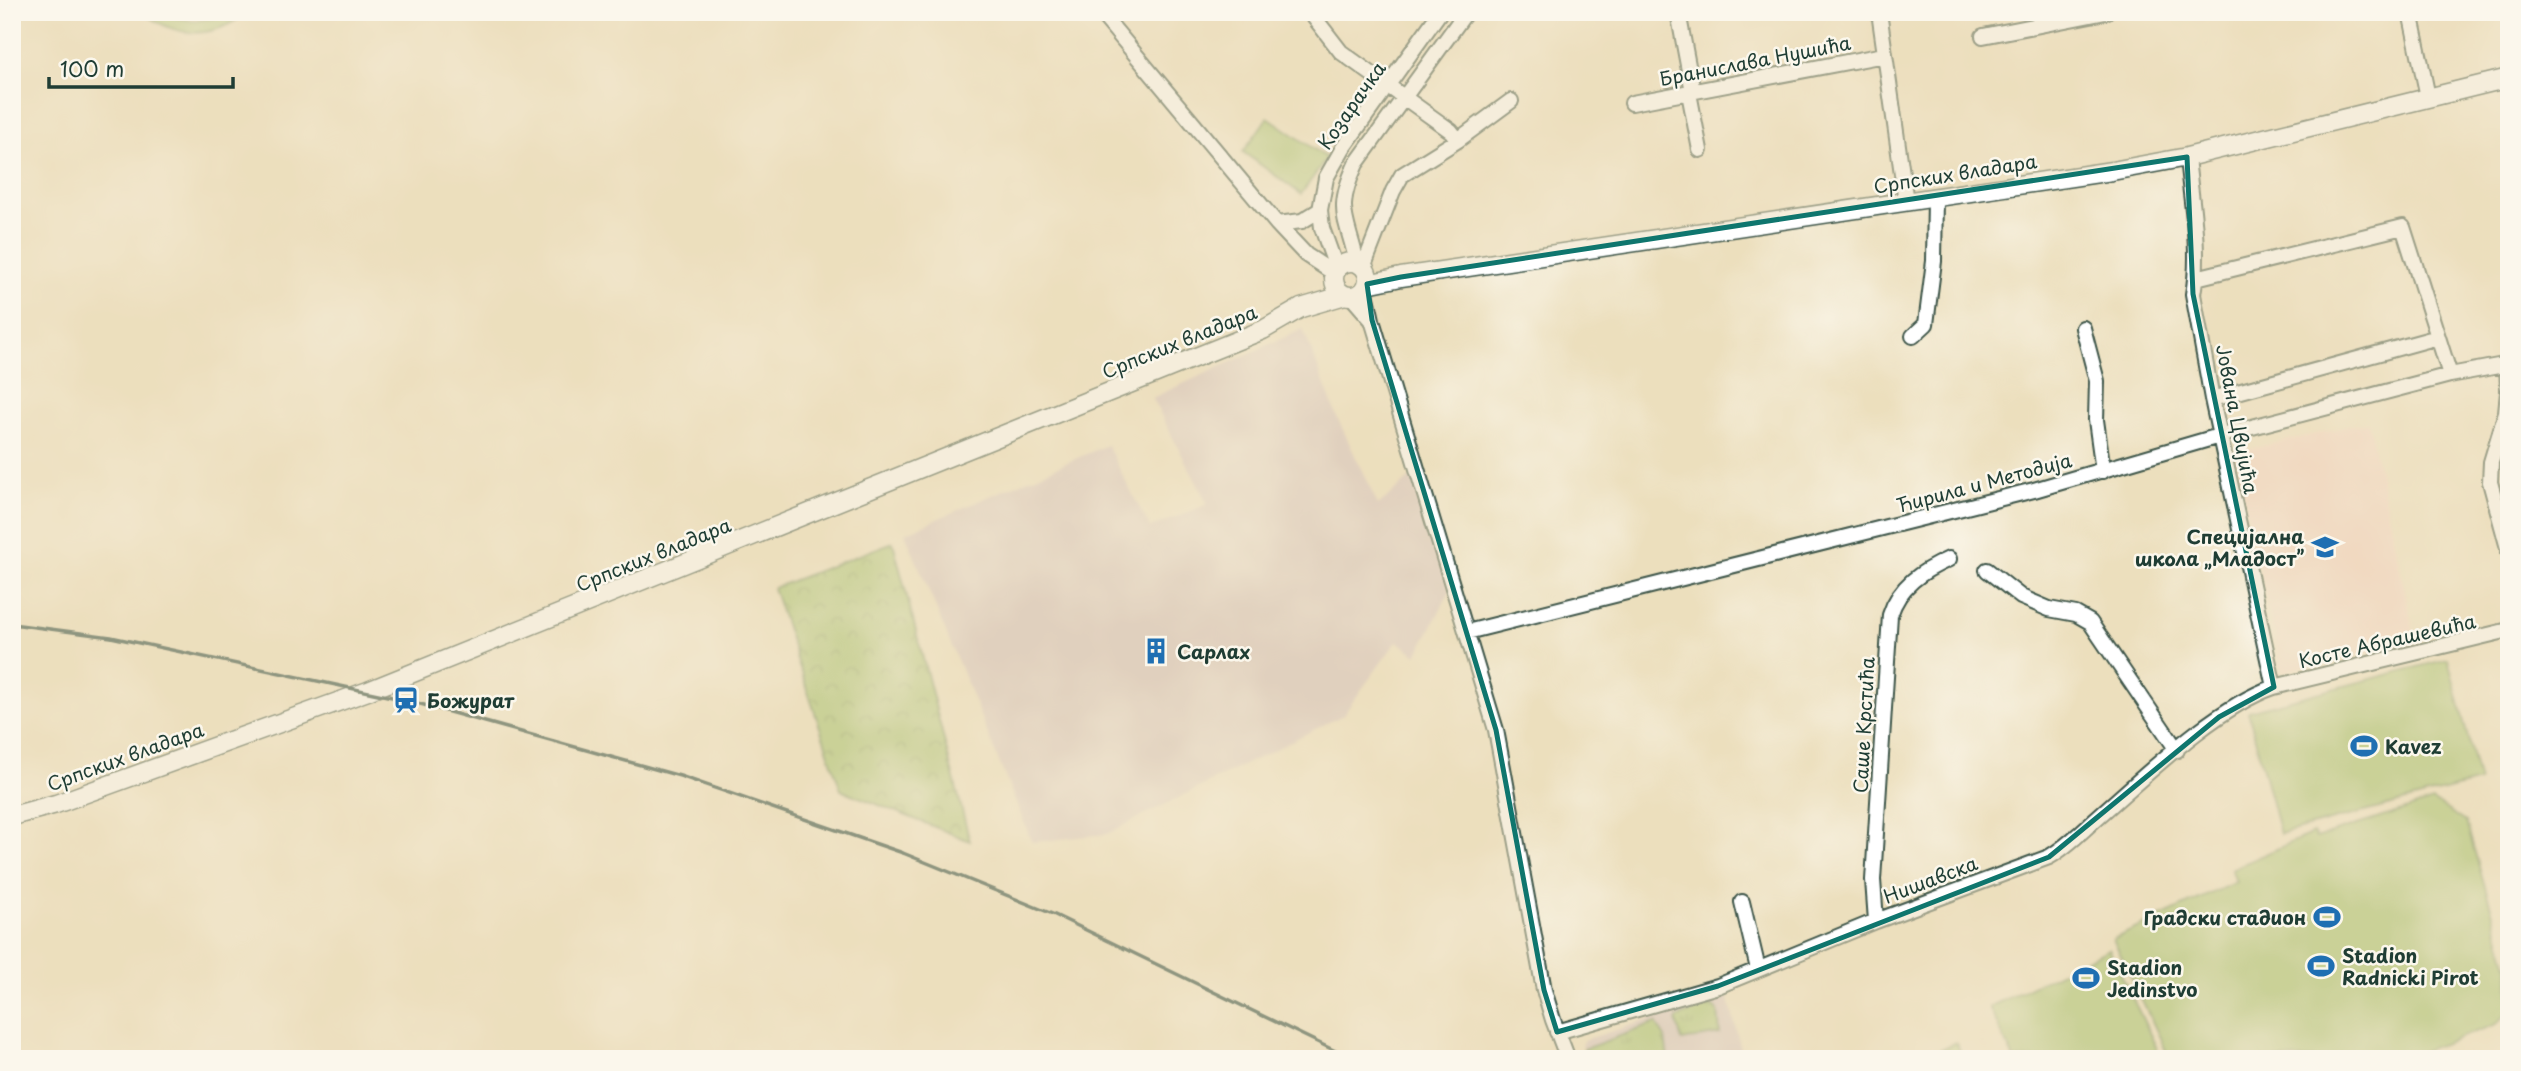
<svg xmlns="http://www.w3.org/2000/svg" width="2521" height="1071" font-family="'Playpen Sans',sans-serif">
<defs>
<pattern id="grass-tufts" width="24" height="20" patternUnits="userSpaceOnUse" patternTransform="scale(1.75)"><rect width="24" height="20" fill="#9fc069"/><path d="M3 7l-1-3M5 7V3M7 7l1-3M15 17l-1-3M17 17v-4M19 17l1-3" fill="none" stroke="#819d57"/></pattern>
<pattern id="park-crowns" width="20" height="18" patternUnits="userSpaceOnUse" patternTransform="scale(1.75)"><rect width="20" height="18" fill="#9fc069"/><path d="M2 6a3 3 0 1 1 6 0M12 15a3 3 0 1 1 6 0" fill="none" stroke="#819d57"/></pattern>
</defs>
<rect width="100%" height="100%" fill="#fbf7ec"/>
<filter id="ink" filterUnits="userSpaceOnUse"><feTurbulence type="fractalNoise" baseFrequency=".0143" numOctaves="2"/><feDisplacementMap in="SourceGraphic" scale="14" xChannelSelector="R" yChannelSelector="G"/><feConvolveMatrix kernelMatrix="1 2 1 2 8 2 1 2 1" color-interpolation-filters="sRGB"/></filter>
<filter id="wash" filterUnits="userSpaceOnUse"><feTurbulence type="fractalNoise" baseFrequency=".00686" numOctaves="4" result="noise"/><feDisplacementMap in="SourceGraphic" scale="28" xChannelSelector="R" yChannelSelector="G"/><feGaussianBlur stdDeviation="1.57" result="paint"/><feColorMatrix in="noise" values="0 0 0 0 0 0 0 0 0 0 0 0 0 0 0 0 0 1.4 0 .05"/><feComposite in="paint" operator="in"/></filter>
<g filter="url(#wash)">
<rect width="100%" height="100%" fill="#ecdfbd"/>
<path fill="#f6d2c4" d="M2368,422l48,220 -134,30 -48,-219z"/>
<path fill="#d1bfbe" d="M1303,329l35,90 40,86 35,-29 37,115 -33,64 -20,-14 -54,74 -236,119 -75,8 -127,-309 202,-88 43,83 58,-24 -56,-106z
M1728,995l15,64h-152l-9,-13 2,-6z"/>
<path fill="url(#grass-tufts)" stroke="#5f7e4e" stroke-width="2" d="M1709,1004l9,7 2,23 -38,7 -6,-20 2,-3z
M1656,1023l9,15 3,21h-77l-7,-10z"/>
<path fill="url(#park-crowns)" stroke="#5f7e4e" stroke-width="2" d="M893,542l77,299 -129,-51 -68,-202z"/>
<path fill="#9fc069" stroke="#5f7e4e" stroke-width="2" d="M142,12h20l11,5 21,4 20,-3 13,-6h20c-34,29 -71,26 -105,0z
M1268,117l59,41 -26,36 -58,-42z
M2448,659l31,123 -199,52 -32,-123z
M2433,801l33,21 43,147v42l-12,13 -96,35h-231l-57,-120 123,-57 -5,-13 82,-36 3,5z
M2109,949l53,110h-148l-25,-52z
M1956,1042l8,17h-43z"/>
</g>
<g filter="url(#ink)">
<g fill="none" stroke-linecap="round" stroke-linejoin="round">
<g stroke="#3e5549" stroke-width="18">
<path id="minor" d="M1100,12l177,212 29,31 29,19
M1310,12l31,40 110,79 7,9
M1678,12l15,80
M1879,12l27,190
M2410,12l18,85
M1983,36l123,-24
M1689,93l11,57
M1632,103l252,-48
M2187,157c4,44 14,93 6,137l19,105 62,288
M1277,224l25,-3 18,-11
M1357,263c-10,-46 -23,-51 -1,-99l110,-152
M1363,268l30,-77 9,-16 56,-35 53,-39
M1337,270l-15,-42 -2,-18 6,-32 17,-30 97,-136
M2196,278l207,-51 35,110
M1365,288l7,32 124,410 48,260 9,30 15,39
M1351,296l20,23
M2083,328l14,53 -1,39 7,51
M1913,336l13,-12 8,-63 1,-63
M2507,364l1,28 -2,20 -15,50 -1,20 19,70
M2212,399l226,-62 12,38
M1987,570l34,27 28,12 27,5 14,8 87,128
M1467,632l567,-142 199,-58 217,-57 59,-11
M1742,902l16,67
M1876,921l-3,-41 17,-265c9,-29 32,-44 59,-56
M1557,1032l161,-46 158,-65 173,-64c19,-11 34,-27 50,-41 47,-41 117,-109 175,-129l235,-57"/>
</g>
<g stroke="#3e5549" stroke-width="21">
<path id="major" d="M1334 279a17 17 0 1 1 34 0a17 17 0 1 1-34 0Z
M1367,284l34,-7 711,-106 75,-14 322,-79
M12,816l44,-12 312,-113 895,-361 38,-22 44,-13"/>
</g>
<use href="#minor" stroke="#fff" stroke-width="14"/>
<use href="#major" stroke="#fff" stroke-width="18"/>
<path stroke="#1f3d34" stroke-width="3.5" d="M12,624l99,13 295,63 274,76 223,77 152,62 297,144"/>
</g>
</g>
<path d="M0 0H2521V1071H0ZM2187,157l6,137 81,393 -55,30 -170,140 -331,129 -161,46 -13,-42 -48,-260 -124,-410 -5,-36 34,-7z" fill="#ecdfbd" fill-opacity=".55" fill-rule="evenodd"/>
<path fill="none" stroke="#0f766e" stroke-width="5" stroke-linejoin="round" d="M2187,157l6,137 81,393 -55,30 -170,140 -331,129 -161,46 -13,-42 -48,-260 -124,-410 -5,-36 34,-7z"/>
<defs>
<g id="school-bare" transform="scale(2.1)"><path d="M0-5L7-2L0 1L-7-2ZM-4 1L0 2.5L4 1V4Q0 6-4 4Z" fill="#1f6fb2" stroke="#fbf7ec" stroke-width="2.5" paint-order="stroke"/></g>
<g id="building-bare" transform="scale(2.1)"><path d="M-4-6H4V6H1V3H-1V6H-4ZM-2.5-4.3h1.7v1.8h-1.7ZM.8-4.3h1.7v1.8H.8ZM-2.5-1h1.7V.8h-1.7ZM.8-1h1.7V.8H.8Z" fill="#1f6fb2" stroke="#fbf7ec" stroke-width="2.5" paint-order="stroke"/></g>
<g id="station-bare" transform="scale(2.1)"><path d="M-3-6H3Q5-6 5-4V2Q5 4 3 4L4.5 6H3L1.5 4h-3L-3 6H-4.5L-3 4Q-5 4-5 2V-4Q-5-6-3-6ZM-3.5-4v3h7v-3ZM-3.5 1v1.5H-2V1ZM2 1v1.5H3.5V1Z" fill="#1f6fb2" stroke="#fbf7ec" stroke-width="2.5" paint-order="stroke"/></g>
<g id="stadium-bare" transform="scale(2.1)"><path d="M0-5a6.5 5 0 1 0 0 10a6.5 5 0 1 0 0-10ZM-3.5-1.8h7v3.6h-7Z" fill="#1f6fb2" stroke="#fbf7ec" stroke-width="2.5" paint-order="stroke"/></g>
</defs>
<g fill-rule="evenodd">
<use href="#school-bare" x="2325" y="547"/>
<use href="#building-bare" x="1156" y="651"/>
<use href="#station-bare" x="406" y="700"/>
<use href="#stadium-bare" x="2364" y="746"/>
<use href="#stadium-bare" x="2327" y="917"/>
<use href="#stadium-bare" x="2321" y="966"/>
<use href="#stadium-bare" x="2086" y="978"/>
</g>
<g text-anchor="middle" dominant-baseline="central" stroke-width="5" stroke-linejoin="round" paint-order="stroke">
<g font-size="19" fill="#1f3d34" stroke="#fbf7ec">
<text transform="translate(1755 60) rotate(-11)">Бранислава Нушића</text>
<text transform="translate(1351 105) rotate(-55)">Козарачка</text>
<text transform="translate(1955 173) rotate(-9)">Српских владара</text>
<text transform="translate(1179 341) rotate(-22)">Српских владара</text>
<text transform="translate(2238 419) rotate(79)">Јована Цвијића</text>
<text transform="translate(1984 482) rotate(-15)">Ћирила и Методија</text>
<text transform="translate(653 554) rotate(-22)">Српских владара</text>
<text transform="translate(2387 640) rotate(-13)">Косте Абрашевића</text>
<text transform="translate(1863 725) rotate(-87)">Саше Крстића</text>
<text transform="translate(125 756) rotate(-20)">Српских владара</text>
<text transform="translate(1930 879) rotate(-21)">Нишавска</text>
</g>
<g font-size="19" font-weight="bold" fill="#1f3d34" stroke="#fbf7ec" text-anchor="start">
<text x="2304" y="536" text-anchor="end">Специјална<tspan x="2304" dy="22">школа „Младост”</tspan></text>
<text x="1177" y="651">Сарлах</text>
<text x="427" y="700">Божурат</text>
<text x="2385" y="746">Kavez</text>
<text x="2306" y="917" text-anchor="end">Градски стадион</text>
<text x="2342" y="955">Stadion<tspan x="2342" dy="22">Radnicki Pirot</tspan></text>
<text x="2107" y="967">Stadion<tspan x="2107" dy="22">Jedinstvo</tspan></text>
</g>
</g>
<rect width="2521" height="1071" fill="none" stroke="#fbf7ec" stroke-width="42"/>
<path d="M49 77v10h184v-10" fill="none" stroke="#1f3d34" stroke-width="3.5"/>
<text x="60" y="77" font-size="21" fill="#1f3d34" stroke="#fbf7ec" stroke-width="5" paint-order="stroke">100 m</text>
</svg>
